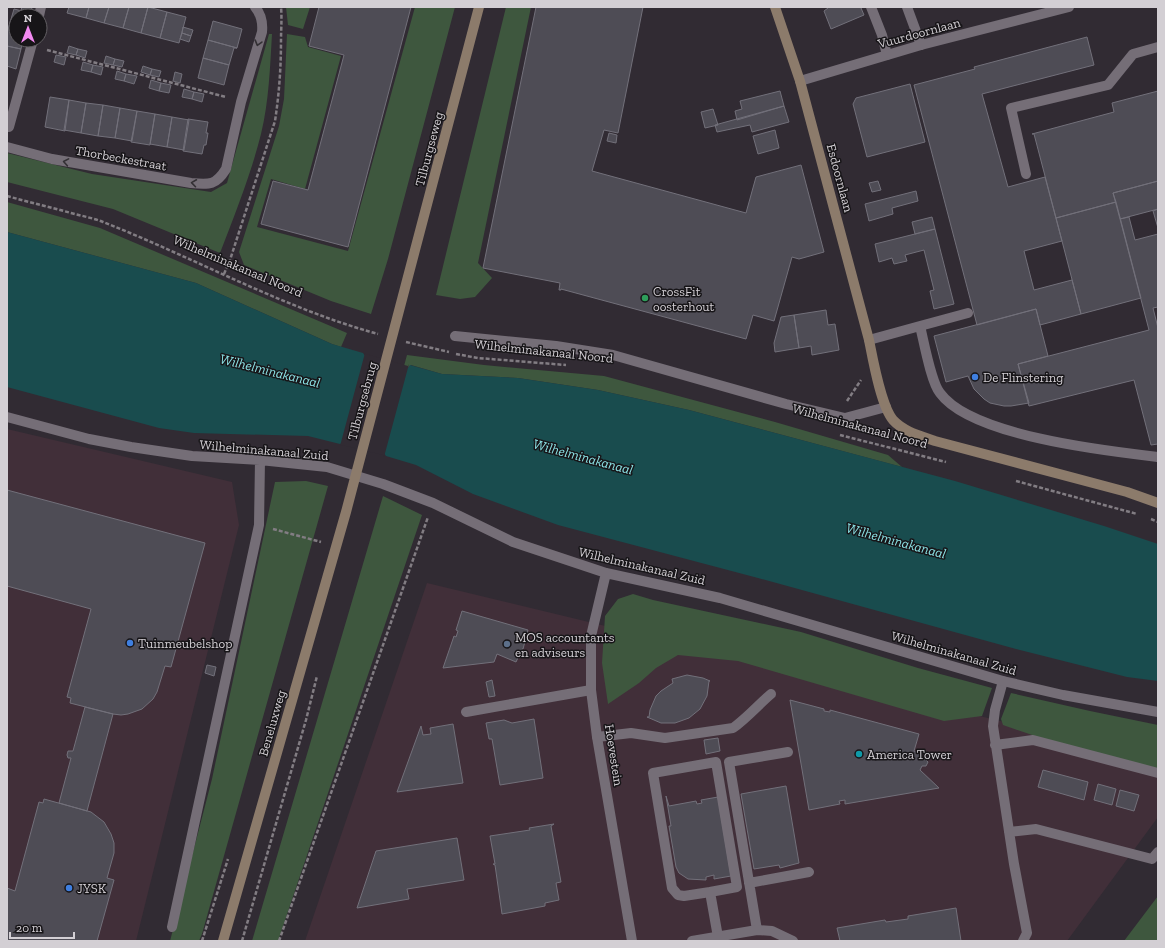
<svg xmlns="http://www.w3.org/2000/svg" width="1165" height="948" font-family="'Zilla Slab',serif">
<rect width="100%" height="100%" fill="#312b33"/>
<path fill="#412f39" d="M7,429l225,53 7,43 -103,416h-129z
M427,583l731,176v58l-91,124h-762z"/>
<path fill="#3e573e" d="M286,7h24l-7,22 -15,-4z
M415,7h40l-67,252 -17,55 -40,-13 -87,-36 -5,-13 40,-126 5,-27 3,-65 18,3 3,10 33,9 -36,133 -34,-10 -14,48 91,24z
M506,7h25l-53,256 14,15 -17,19 -15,2 -24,-4z
M269,34h3c-2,33 -3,67 -11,100 -10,40 -26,80 -41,119l-107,-44 -106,-27v-29l85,21 119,18 16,-9z
M7,202l93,26 247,105 -6,14 -9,-3 -136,-61 -189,-51z
M407,355l77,10 120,11 171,46 113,33 14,12 -213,-57 -91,-20 -80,-12 -76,-4 -31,-9 -3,3 -4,-2z
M306,481l22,5 -126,448 -3,7h-29l42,-162 63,-297z
M383,496l39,19 -144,426h-26z
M633,594l20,6 148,32 117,36 74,20 -10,28 -38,5 -206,-60 -60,-6 -22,13 -17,15 -31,21 -6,-41 3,-47 13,-17z
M1011,693l79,18 68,14v49l-117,-36 -38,-13 -2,-6z
M1158,896v45h-34z"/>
<path fill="#194c4e" d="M7,232l189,51 136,61 31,9 2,3 43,12 2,-3 32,9 76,4 80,12 91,20 266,71 149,45 54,18v137l-31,-4 -111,-28 -258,-71 -200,-53 -85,-31 -57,-29 -30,-9 -2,-3 -42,-10 -2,1 -32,-8 -114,-3 -35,-5 -152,-41z"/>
<path fill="#312b33" d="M365,353l1,1 42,12 1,-2 -25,93 -1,-2 -41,-10 -2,1z"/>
<path fill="#4e4c55" stroke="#72707a" d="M22,7h10l-1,6 -10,-3z
M69,7h20l-3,11 -19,-5z
M89,7h20l-5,16 -18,-5z
M109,7h20l-6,21 -19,-5z
M129,7h19l-7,26 -18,-5z
M148,7l19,5 -7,26 -19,-5z
M319,7h92l-63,240 -87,-23 12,-43 35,9 36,-135 -35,-9z
M536,7h107l-25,126 -14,-3 -12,41 154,42 10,-36 45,-12 23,87 -25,7 -7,-2 -18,64 -21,-6 -7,24 -185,-50v1h-2l1,-7 -77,-15z
M828,7h36l-3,1 3,7 -33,14 -7,-18 4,-3z
M14,9l16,4v3h-14v12l-7,-2z
M167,12l19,5 -7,26 -19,-5z
M213,21l29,8 -5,19 -29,-8z
M9,26l7,2v12h7l-2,9 -14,-3v-12z
M183,27l10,3 -2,6 -9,-3z
M182,33l9,3 -2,6 -9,-3z
M1087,37l7,28 -112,29 26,93 37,-10 17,64 -38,10 10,39 38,-10 9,34 -41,11 -4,-16 -59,16 -63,-240 61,-16 -1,-2z
M208,40l29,8h-3l-5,17 -26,-7z
M7,46l14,3 -5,20 -9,-3z
M69,46l9,3 -2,6 -9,-2z
M78,49l9,2 -2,7 -9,-3z
M56,55l10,2 -2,8 -10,-3z
M106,56l9,3 -2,6 -9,-2z
M203,58l26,7 -5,20 -26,-7z
M115,59l9,2 -2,6 -9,-2z
M83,62l10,3 -2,7 -10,-2z
M93,65l10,2 -2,8 -10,-3z
M143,66l9,3 -2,6 -9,-3z
M152,69l9,2 -2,6 -9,-2z
M117,71l9,3 -2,7 -9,-2z
M175,72l7,2 -2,9 -7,-2z
M126,74l11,2 -3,8 -10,-3z
M151,80l10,3 -2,8 -10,-3z
M161,83l10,2 -2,8 -10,-2z
M910,84l15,58 -58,15 -14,-53 3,-6z
M184,89l10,3 -2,7 -10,-2z
M780,91l4,15 -47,14 -2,-9 7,-2 -2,-8z
M1158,91v90l-45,12 3,9 -60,16 -22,-84h-2l82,-22 -2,-9z
M194,92l10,2 -2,8 -10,-3z
M50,97l19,3 -4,31 -20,-4z
M69,100l17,3 -5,30 -17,-3z
M86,103l17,2 -5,31 -17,-3z
M103,105l17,3 -5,30 -17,-2z
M784,106l5,16 -37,10 -2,-7 -33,7 -2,-7z
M120,108l17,3 -5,30 -17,-3z
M713,109l5,16 -13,3 -4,-16z
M137,111l18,3 -5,31 -19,-3z
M155,114l17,3 -5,30 -17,-3z
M172,117l17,3 -5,30 -17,-3z
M188,119l20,3 -2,11h2l-2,12h-2l-2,9 -19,-3z
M775,130l4,18 -21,6 -5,-18z
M609,133l8,2 -1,8 -9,-2z
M878,181l3,9 -9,2 -3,-9z
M1158,181v28l-38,10 -7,-26z
M916,191l2,10 -26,7 1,6 -24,7 -4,-17z
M1116,202l25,96 -60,16 -25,-96z
M1158,209v19l-5,-17z
M932,217l3,12 -20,5 -3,-12z
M1129,217l6,23 23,-6v73l-5,1 5,20v116l-7,1 -17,-65 -105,26 -11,-42 131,-34 -29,-111z
M935,229l19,75 -20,5 -4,-18 4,-1 -10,-40 -19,5 2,6 -13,3 -2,-6 -13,4 -4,-18z
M1036,309l12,47 -30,8 11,39 -18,3h-7l-14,-3 -6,-4 -10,-10 -6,-13 -22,6 -12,-46z
M826,310l2,15 7,-1 4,26 -27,5 -1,-9 -12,2 -5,-33z
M794,315l5,33 -24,4 -1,-9 7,-26z
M7,490l198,53 -34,124 -6,-1 -8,26 -4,7 -11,10 -14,5 -7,1 -8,-1 -43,-11 1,-5 -4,-1 24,-88 -84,-23z
M462,611l66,19 -5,19h-1l-6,13 -19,-8 -3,8 -51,6 11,-32 2,1 2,-6 -2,-1z
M207,665l9,2 -2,9 -9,-3z
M687,675l16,3 7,3h-1l-2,15 -7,13 -11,9 -14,5h-14l-14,-6h2l1,-7 6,-14 5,-5 12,-8 -1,-4z
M492,680l3,16 -6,1 -3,-15z
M790,700l34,9v2l6,1v-2l89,24 -5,17 6,4 3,5 2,-1 3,3 -2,4h-4l-2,4 19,18 -94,16v-4l-6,1 1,3 -31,6z
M85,707l28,7 -26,97 -28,-8 12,-45h-3l-1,-3 1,-4h5z
M534,719l9,59 -43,7 -8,-46h-3l-3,-16 18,-3 8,3z
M453,724l10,59 -66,9 24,-66 2,9 8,-1 -1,-6z
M718,738l2,13 -14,3 -2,-14z
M1043,770l45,12 -4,18 -46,-13z
M1098,784l18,5 -4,16 -18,-5z
M786,786l13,77 -19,5 -1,-3 -25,4 -13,-75z
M1120,790l19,5 -5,16 -18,-5z
M666,796l3,10 27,-5 1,3 5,-1 -1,-3 17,-3 13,79 -17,3v-4l-8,2v3l-18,-1 -9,-6 -3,-6 -7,-41h2z
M44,799l47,13 13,10 7,12 3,9v10l-7,25 7,2 -17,61h-90v-53l8,3 24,-89 4,1z
M554,824l-3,2 10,56 -5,1 3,17 -14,3v3l-43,8 -7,-49 -2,-1h2l-5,-28 40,-6 -1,-2z
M457,838l7,42 -57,9 2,10 -52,9 19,-57z
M956,908l5,33h-121l-3,-13 48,-8 1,2 22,-3v-3z"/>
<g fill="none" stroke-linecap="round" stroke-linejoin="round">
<path stroke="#827d83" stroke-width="2.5" stroke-dasharray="4 2" stroke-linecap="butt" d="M47,50l179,47
M7,196c21,6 43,11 64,17 11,3 22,5 32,9 92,36 180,86 275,112
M224,274l6,-14 45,-139c4,-26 6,-53 6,-80 0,-11 1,-22 0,-34
M406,342l43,10
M456,354l22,4 88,7
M847,401l14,-21
M840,435l106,27
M1016,481l121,33
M1151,519l7,3
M273,529l48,13
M202,941l26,-82
M242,941l64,-221 11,-44
M279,941l149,-424"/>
<path stroke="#756e77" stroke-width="10" d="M871,7l11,28 5,20
M907,7l14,38
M39,16l2,-9
M9,127l24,-87
M1026,174l-15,-66 97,-23 25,-31 25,-7
M920,326l48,-13
M869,340l51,-14c4,16 11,56 20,67 31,43 166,58 218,64
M1003,681l-8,29 -2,16 21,138 13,69 -4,8
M466,712l125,-22
M597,737l34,-4 34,5 68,-10c14,-10 25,-23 38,-34
M995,745l38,-5 125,33
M1009,832l27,-3 116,30 6,-7
M749,883l60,-11
M710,892l27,-5 -21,-125 -63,11 19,115 6,7 6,1 26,-4 8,45
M757,930l-28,-168 59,-10"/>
<path stroke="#756e77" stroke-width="10" d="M800,81l121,-36 148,-38
M7,147l45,12 139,24c19,2 25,2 35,-14l15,-67 21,-70c1,-10 -1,-18 -7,-25
M455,336l101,10 57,9 173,49 59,14 41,-11
M7,417l82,22 42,8 61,9 68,4 67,7 56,17 50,19 80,39 93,31 114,25 283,83 60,14 95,17
M606,573l-15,63v54l6,47 35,204
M172,927l87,-402 1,-65
M692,941l65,-11 15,1 21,10"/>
<path stroke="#8c7b6b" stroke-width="10" d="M775,7l25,74 69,259c4,20 12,66 24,80 11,12 28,16 42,21l192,51 31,11
M223,941l123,-429 133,-505"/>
</g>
<defs><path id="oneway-chevron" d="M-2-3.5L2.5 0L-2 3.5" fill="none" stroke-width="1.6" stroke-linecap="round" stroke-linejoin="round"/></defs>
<g stroke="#333034">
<use href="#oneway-chevron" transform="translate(258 43) rotate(106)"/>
<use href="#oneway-chevron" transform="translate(66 162) rotate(-170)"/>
<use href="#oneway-chevron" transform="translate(194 183) rotate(-172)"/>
</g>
<circle fill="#2e9e5b" stroke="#171518" stroke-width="1.5" cx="645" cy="298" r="4"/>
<g fill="#3f7fe0" stroke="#171518" stroke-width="1.5">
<circle cx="975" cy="377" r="4"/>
<circle cx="130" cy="643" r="4"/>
<circle cx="69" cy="888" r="4"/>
</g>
<circle fill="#5c6f8a" stroke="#171518" stroke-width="1.5" cx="507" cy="644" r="4"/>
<circle fill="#0f9aa8" stroke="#171518" stroke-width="1.5" cx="859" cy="754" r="4"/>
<g text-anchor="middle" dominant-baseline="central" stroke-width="3" stroke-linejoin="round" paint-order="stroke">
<g font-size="13" fill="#d3cfd4" stroke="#171518">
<text transform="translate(919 33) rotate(-15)">Vuurdoornlaan</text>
<text transform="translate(429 149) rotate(-75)">Tilburgseweg</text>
<text transform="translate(121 158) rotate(10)">Thorbeckestraat</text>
<text transform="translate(840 178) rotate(75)">Esdoornlaan</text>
<text transform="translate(238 266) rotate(23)">Wilhelminakanaal Noord</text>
<text transform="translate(544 351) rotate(6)">Wilhelminakanaal Noord</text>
<text transform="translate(362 401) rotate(-75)">Tilburgsebrug</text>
<text transform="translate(860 426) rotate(15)">Wilhelminakanaal Noord</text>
<text transform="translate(264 450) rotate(5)">Wilhelminakanaal Zuid</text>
<text transform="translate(642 566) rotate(13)">Wilhelminakanaal Zuid</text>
<text transform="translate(954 653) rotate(16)">Wilhelminakanaal Zuid</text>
<text transform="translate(272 723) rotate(-74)">Beneluxweg</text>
<text transform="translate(614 755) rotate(81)">Hoevestein</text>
</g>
<g font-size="13" fill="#d3cfd4" stroke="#171518" text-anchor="start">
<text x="653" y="291">CrossFit<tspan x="653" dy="15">oosterhout</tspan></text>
<text x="983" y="377">De Flinstering</text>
<text x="515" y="637">MOS accountants<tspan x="515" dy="15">en adviseurs</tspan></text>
<text x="138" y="643">Tuinmeubelshop</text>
<text x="867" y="754">America Tower</text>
<text x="77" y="888">JYSK</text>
</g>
<g font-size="14" font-style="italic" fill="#8ce3e6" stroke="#171518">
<text transform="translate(270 371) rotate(14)">Wilhelminakanaal</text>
<text transform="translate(583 457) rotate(15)">Wilhelminakanaal</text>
<text transform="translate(896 541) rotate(15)">Wilhelminakanaal</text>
</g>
</g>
<rect width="1165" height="948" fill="none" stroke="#d3cfd4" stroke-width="16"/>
<g transform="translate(28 28)"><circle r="19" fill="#171518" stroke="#625f63"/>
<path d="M0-3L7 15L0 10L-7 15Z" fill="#f38af1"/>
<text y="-6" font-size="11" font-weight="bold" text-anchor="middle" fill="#d3cfd4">N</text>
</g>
<path d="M10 932v6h64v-6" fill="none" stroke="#d3cfd4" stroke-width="2"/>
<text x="16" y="932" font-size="12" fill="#d3cfd4" stroke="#171518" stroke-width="3" paint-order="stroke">20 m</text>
</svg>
